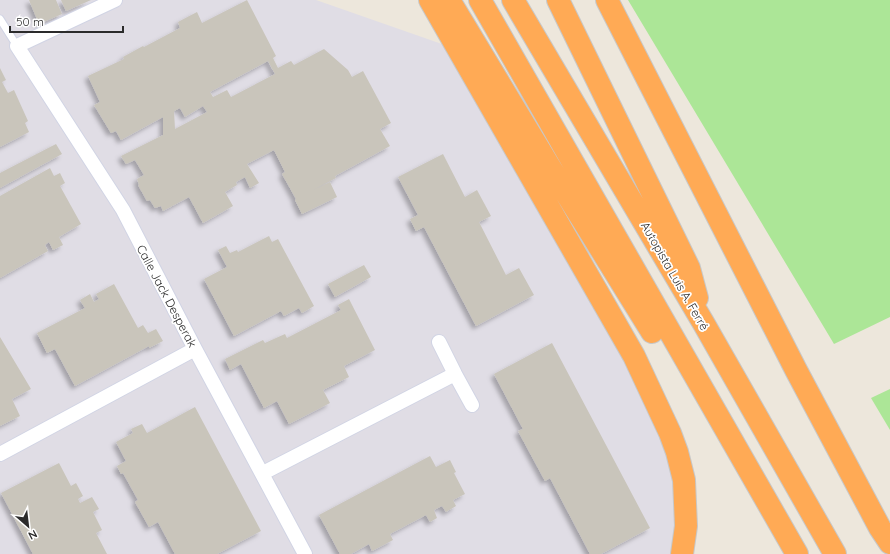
<svg xmlns="http://www.w3.org/2000/svg" width="890" height="554" font-family="Quicksand,sans-serif">
<defs>
<filter id="shadow"><feDropShadow dx="-3.5" dy="3.5" stdDeviation="2" flood-color="#0004"/></filter>
</defs>
<rect width="100%" height="100%" fill="#ede7dc"/>
<path fill="#e0dde5" d="M0,0h316l143,50 225,415 -5,89h-679z"/>
<path fill="#ace697" d="M628,0h262v317l-56,27z
M890,389v41l-19,-32z"/>
<path fill="#c9c5bb" fill-rule="evenodd" filter="url(#shadow)" d="M29,0h27l6,14 -23,10z
M61,0h30l-25,11z
M247,0l29,56 -3,2 5,10 13,-7 3,4 30,-16 24,21 4,7 11,-6 28,52 -11,6 10,17 -55,30 1,2 -23,12 17,-8 7,15 -35,17 -7,-14 1,-1 -14,-25 3,-2 -11,-22 -27,14 12,19 -9,5 -5,-11 -9,5 1,3 -12,7 8,14 -30,17 -14,-26 -26,14 -2,-5 -6,2 -5,-8 -3,1 -9,-16h1l-2,-6 7,-4 -9,-15 -9,4 -5,-8 42,-21v-18l-42,23 -5,-9 -5,2 -17,-28 6,-3 -12,-26 36,-17 -1,-2 20,-11 1,1 36,-19 -2,-6 19,-10 5,11zM268,61l7,13 -44,23 -4,-7 -14,7 -3,-5zM203,106l4,6 -32,17 -1,-18 6,-3 5,9z
M0,68l6,12 -4,2 6,11 6,-3 14,31 -3,2 4,9 -29,15z
M56,144l6,10 -62,34v-15z
M443,154l22,43 12,-7 14,26 -12,6 27,53 13,-7 15,27 -58,31 -52,-99 -8,4 -6,-12 8,-4 -20,-38z
M50,168l4,8 6,-3 5,10 -5,3 21,38 -22,13 4,8 -10,5 -4,-8 -4,3 3,6 -48,27v-82z
M269,236l3,6 6,-3 36,67 -12,7 -3,-5 -15,8 -3,-5 -47,25 -30,-57 23,-12 -9,-17 8,-4 4,7 7,-3 1,2z
M364,265l7,12 -36,20 -7,-13z
M114,284l24,44 5,-3 5,8 8,-4 7,12 -14,7v-2l-74,40 -20,-37 -8,4 -10,-20 48,-25 -5,-8 10,-6 4,8 5,-3 -3,-5z
M349,299l26,51 -31,16 5,11 -26,13 7,13 -41,21 -12,-23 -13,7 -23,-44 -11,6 -5,-11 38,-19 2,3 20,-9 2,4 54,-28 -3,-5z
M0,337l31,52 -19,10 8,17 -20,10z
M552,343l98,185 -49,26h-11l-40,-76 -5,3 -27,-50 5,-2 -29,-55z
M195,407l66,124 -44,23h-42l-17,-32 -9,5 -14,-25 3,-2 -15,-27 -2,1 -4,-8 9,-5 -10,-19 17,-9 -2,-4 11,-5 5,9z
M430,456l6,11 14,-7 6,12 -2,1 11,21 -12,6 3,6 -10,6 -4,-6 -8,4 3,8 -7,4 -4,-7 -36,19 3,6 -21,11 -3,-7 -18,10h-11l-21,-39z
M59,463l12,23 5,-3 7,13 -5,3 2,4 12,-6 7,12 -6,3 9,18 -6,3 11,21h-74l-32,-61z"/>
<g fill="none" stroke-linecap="round" stroke-linejoin="round">
<g stroke="#d1d4e4" stroke-width="9">
<path id="service" d="M0,19l17,27"/>
</g>
<g stroke="#d1d4e4" stroke-width="16">
<path id="minor" d="M115,0l-98,46 106,164 72,139 110,205
M439,342l16,32 17,31
M0,454l195,-105
M263,473l192,-99"/>
</g>
<g stroke="#c8c8c8" stroke-width="24">
<path id="motorway" d="M430,0l204,356 36,77 7,19 7,28 2,46 -4,28
M449,0l99,164 104,168
M480,0l317,554
M513,0l191,324 131,230
M558,0l131,268 8,30
M607,0l189,370 84,158 10,15"/>
</g>
<use href="#service" stroke="#fff" stroke-width="7"/>
<use href="#minor" stroke="#fff" stroke-width="14"/>
<use href="#motorway" stroke="#fa5" stroke-width="22"/>
</g>
<g text-anchor="middle" dominant-baseline="central" stroke-width="3.5" stroke-linejoin="round" paint-order="stroke">
<g font-size="12" fill="#2b2b2b" stroke="#fff">
<text transform="translate(675 276) rotate(60)">Autopista Luis A. Ferré</text>
<text transform="translate(167 296) rotate(62)">Calle Jack Desperak</text>
</g>
</g>
<g transform="translate(28 526) rotate(152)" stroke="#ffffff" stroke-width="3" paint-order="stroke">
<path d="M0-3L7 15L0 10L-7 15Z" fill="#2b2b2b"/>
<text y="-6" font-size="11" font-weight="bold" text-anchor="middle" fill="#2b2b2b">N</text>
</g>
<path d="M10 26v6h113v-6" fill="none" stroke="#2b2b2b" stroke-width="2"/>
<text x="16" y="26" font-size="12" fill="#2b2b2b" stroke="#ffffff" stroke-width="3" paint-order="stroke">50 m</text>
</svg>
